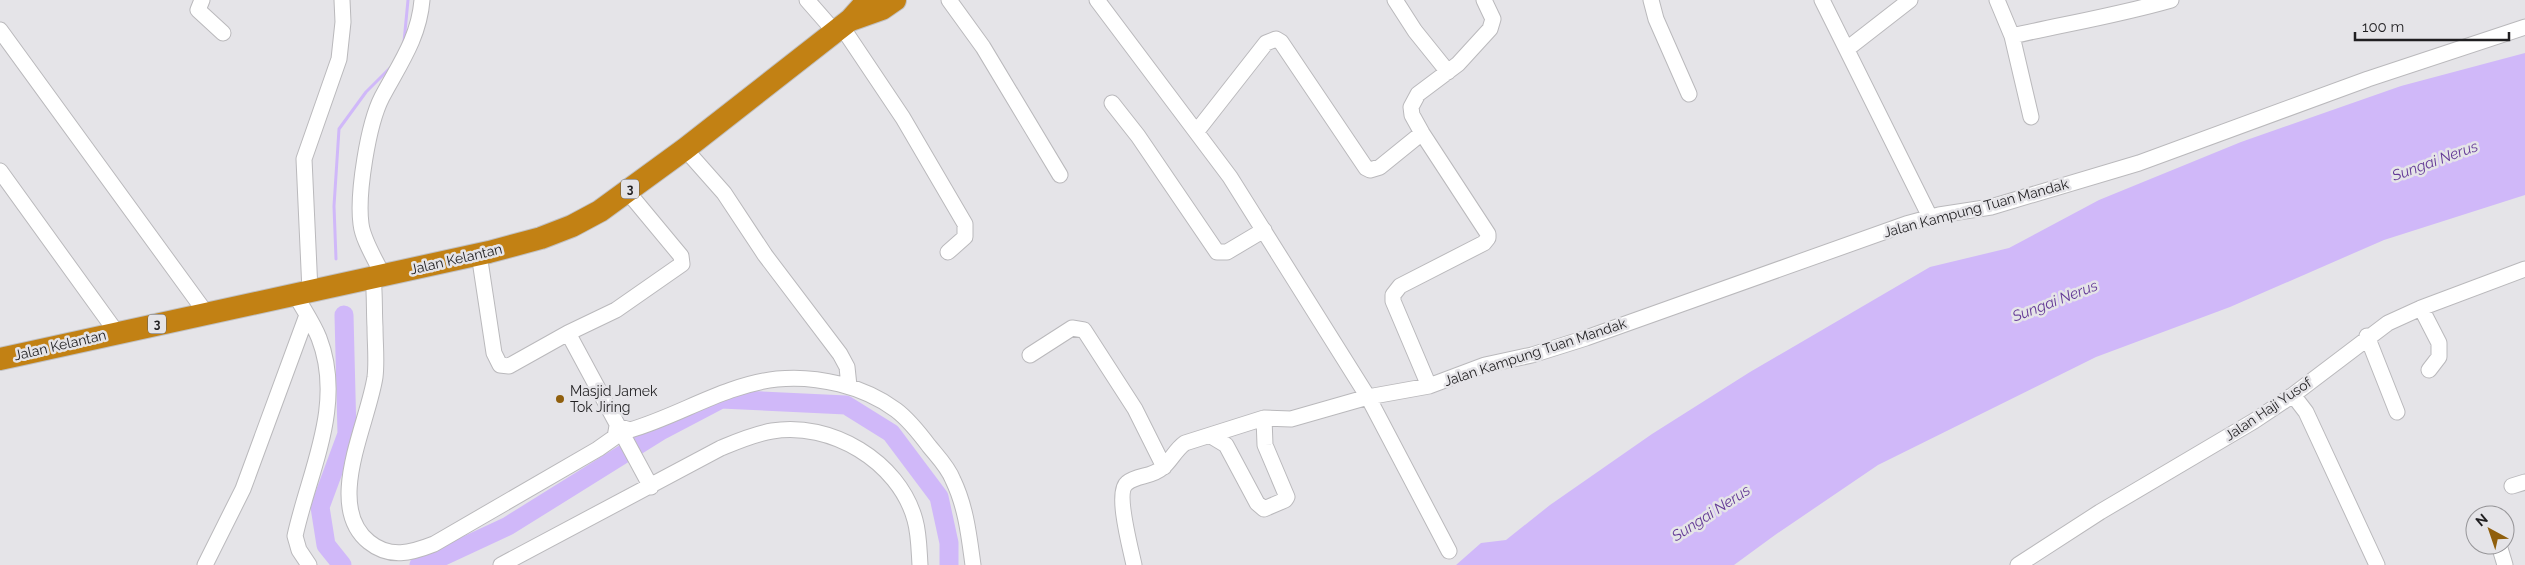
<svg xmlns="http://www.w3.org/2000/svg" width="2525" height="565" font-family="Raleway,sans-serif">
<rect width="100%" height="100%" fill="#e5e4e8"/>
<path fill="#d0b8f9" d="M2525,53v142l-141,45 -154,67 -134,50 -218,108 -103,70 -41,30h-278l25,-22 25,-3 44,-35 102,-71 98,-62 180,-105 79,-19 90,-48 142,-58 160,-56z"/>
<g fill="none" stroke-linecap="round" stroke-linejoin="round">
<path stroke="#d0b8f9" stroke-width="3" d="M404,42l4,-42
M336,259l-2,-53 5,-77 27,-37 26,-26"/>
<path stroke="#d0b8f9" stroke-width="19" d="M342,565l-16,-20 -6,-38 27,-73 -3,-119
M419,565l18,-6 71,-33 154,-96 59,-31 125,6 45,28 48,64 10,46v22"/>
<g stroke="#bab9bc" stroke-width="17">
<path id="minor" d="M202,0l-4,10 25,23
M807,0l28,32
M949,0l34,47 77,128
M1097,0l133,177 138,220 81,154
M1395,0l20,31 33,41
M1651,0l5,19 33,75
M1822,0l108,217
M1997,0l15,36c53,-12 107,-21 159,-36
M842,27l61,91 62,106v13l-17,15
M0,30l206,283
M2012,36l19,81
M1847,49l63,-49
M1112,103l26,33 79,116h10l37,-22
M1197,131l69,-88 10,-4 5,3 85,126 4,2 10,-3 42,-34
M685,149l39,44 41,62 75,99 7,13 2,19
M0,171l117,162
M479,254l15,99 6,12 9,1 59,-33 48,-23 66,-46 -1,-8 -54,-65
M383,276c-7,-16 -20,-35 -22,-52 -4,-30 7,-100 21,-127 17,-32 37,-59 40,-97
M373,278c2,16 1,33 2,49 0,17 2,34 0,50 -7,47 -51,129 -6,165 21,17 42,11 65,2l164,-95 17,-12 2,-11 13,4c49,-14 94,-45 147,-51 40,-4 87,7 119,31 12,9 24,24 33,36 9,11 19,21 24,34 13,27 16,56 20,85
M310,291l-6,-132 35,-100 4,-37 -1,-22
M295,294c8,15 18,29 24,44 26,67 -10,133 -24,198l4,14 10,15
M2421,308l18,35v14l-10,13
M568,333l83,154
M2367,336l30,76
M1030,355l42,-27 12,2 51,79 29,58
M1429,386l-36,-85v-6l7,-9 84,-43 4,-5v-4l-66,-101 -10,-18 -1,-8 7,-13 40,-30 32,-35 3,-10 -9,-19
M2293,395l13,17 71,153
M1211,436l15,9 31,58 7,6 21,-9 2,-3 -22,-52 -1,-27
M2512,486l13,-4
M2499,545l6,20
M205,565l38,-76 64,-174
M501,565l220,-117c17,-7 33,-14 51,-17 58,-10 127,30 143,89 4,14 4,30 5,45
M1134,565c-3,-15 -19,-73 -7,-82 10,-8 25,-6 35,-15 9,-7 13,-18 23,-25l79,-25 27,1 77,-22 61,-11 56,-21 47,-10 54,-17 320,-114 33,-9 52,-8 148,-44 229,-84 157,-52
M2018,565l82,-53 154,-91 39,-26 95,-72 33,-15 104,-39"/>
</g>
<g stroke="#c1c0c1" stroke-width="24">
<path id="highway" d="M851,20l31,-11 13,-9
M0,359l489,-107 52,-14 31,-12 28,-15 85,-62 165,-129 18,-20"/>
</g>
<use href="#minor" stroke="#fff" stroke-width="15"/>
<use href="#highway" stroke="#c28114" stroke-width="22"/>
</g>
<circle fill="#905f0d" stroke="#e5e4e8" stroke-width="2" cx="560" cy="399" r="5"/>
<g text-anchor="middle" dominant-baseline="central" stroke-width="5" stroke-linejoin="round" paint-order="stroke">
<g fill="#e5e4e8" stroke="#5b5a5d" stroke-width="1">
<rect x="621" y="179.5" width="18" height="19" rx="4"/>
<rect x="148" y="314.5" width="18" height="19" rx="4"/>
</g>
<g font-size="12" font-weight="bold" fill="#201f21">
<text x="630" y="189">3</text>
<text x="157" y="324">3</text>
</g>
<g font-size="14" fill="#201f21" stroke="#e5e4e8">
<text transform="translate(1976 208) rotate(-15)">Jalan Kampung Tuan Mandak</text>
<text transform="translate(456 259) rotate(-13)">Jalan Kelantan</text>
<text transform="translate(60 345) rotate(-13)">Jalan Kelantan</text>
<text transform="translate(1535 352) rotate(-18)">Jalan Kampung Tuan Mandak</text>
<text transform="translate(2268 409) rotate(-34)">Jalan Haji Yusof</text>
</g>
<g font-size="14" fill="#201f21" stroke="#e5e4e8" text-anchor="start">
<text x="570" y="391">Masjid Jamek<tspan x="570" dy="16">Tok Jiring</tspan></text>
</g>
<g font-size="15" font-style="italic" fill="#643a96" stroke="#e5e4e8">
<text transform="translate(2435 161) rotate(-20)">Sungai Nerus</text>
<text transform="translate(2055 301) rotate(-21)">Sungai Nerus</text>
<text transform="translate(1711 513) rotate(-33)">Sungai Nerus</text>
</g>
</g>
<g transform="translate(2490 530) rotate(320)"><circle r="24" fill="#e5e4e8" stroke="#969598"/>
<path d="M0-4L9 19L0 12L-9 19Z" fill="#905f0d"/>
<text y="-8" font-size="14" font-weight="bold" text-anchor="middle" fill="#201f21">N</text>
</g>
<path d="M2355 32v8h154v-8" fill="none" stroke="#201f21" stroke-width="2.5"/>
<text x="2362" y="32" font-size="15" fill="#201f21" stroke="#e5e4e8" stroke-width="4" paint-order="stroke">100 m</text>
</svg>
